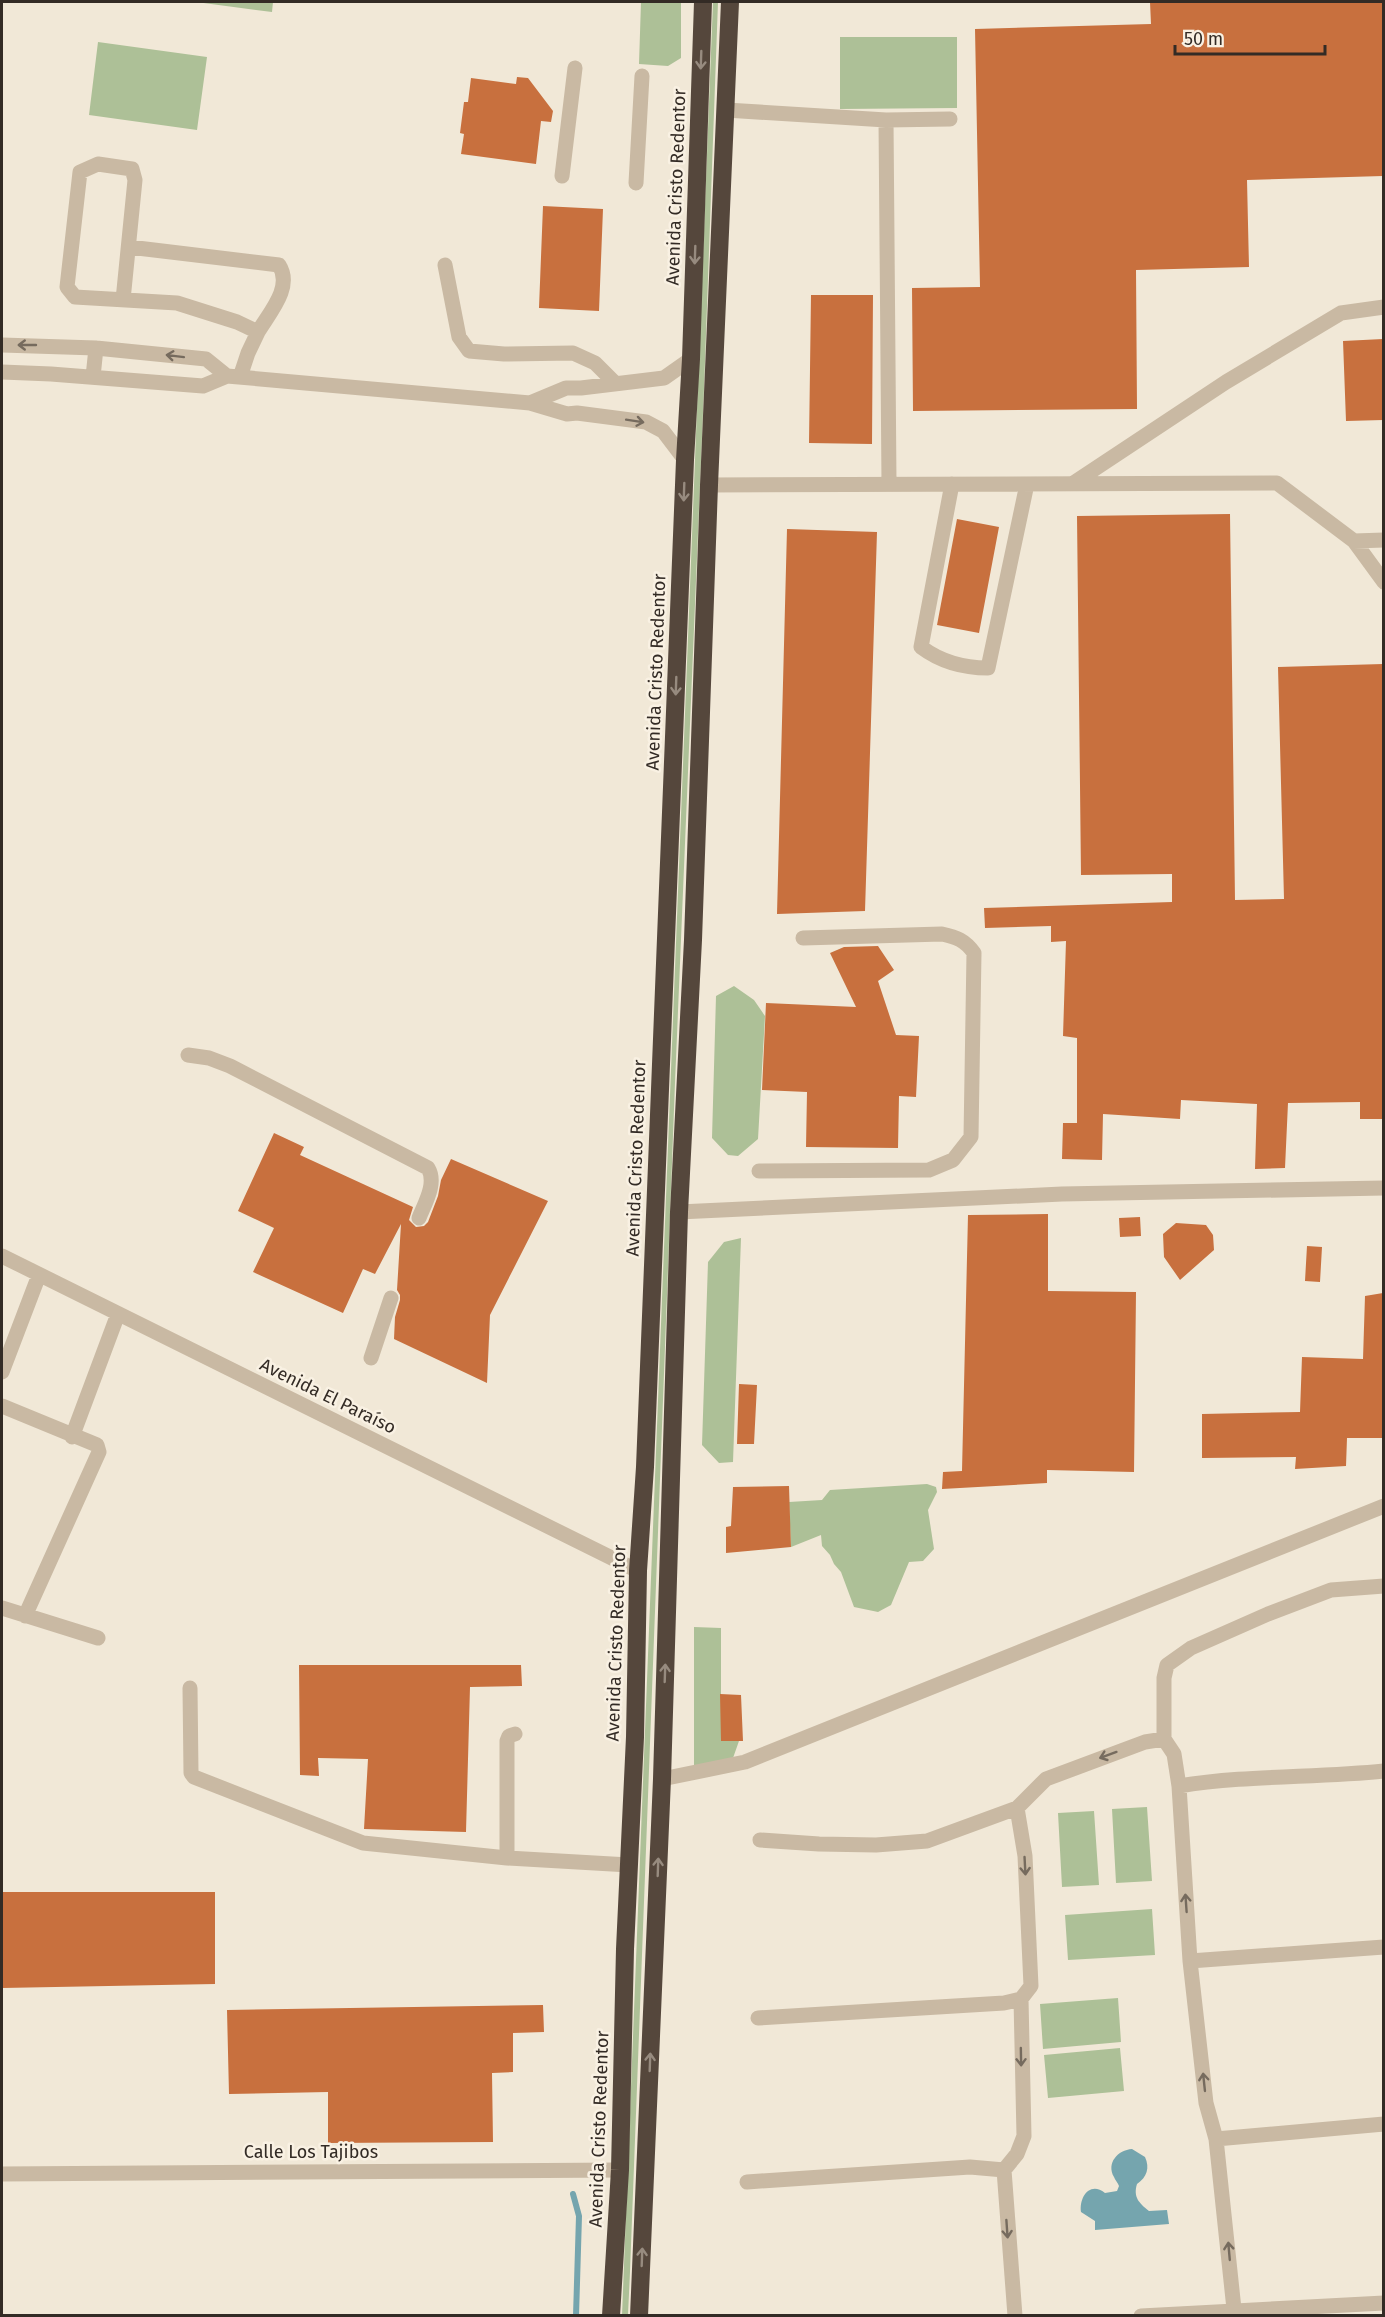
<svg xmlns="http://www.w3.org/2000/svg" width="1385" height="2317" font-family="'Fira Sans',sans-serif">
<rect width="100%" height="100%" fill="#f1e8d7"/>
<path fill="#adc097" d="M196,2h77l-1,10z
M641,2h40v56l-13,8 -29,-2z
M713,2h5l-14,387 -29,694 -45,1189 -2,43 -6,1z
M840,37h117v71l-117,1z
M98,42l109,15 -10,73 -108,-15z
M734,986l20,14 11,16 -7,123 -20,17 -10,-1 -16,-17 4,-142z
M741,1238l-8,224 -14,1 -17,-18 6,-183 16,-20z
M927,1484l9,3 1,5 -9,18 6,39 -11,12 -14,1 -18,43 -13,7 -24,-5 -13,-35 -7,-8 -4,-9 -8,-9 -1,-11 -30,12 -2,-45 33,-2 8,-10z
M694,1627l27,1v112l18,1 -6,17 -39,9z
M1147,1807l5,74 -36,2 -4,-74z
M1094,1811l5,74 -37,2 -4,-74z
M1152,1909l3,46 -87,5 -3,-45z
M1118,1998l3,44 -78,7 -3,-45z
M1120,2048l4,43 -76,7 -4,-43z"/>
<path fill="#75a5ae" d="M1132,2149l13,8c5,11 2,20 -8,27 -4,13 2,19 12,27l18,-1 2,14 -74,6v-9l-14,-9c-2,-15 9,-31 24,-19l12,-2 2,-5c-1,-3 -4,-6 -5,-9 -8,-14 4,-27 18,-28z"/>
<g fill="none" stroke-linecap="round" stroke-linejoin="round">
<path stroke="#75a5ae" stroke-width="6" d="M573,2194l6,22 -3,100"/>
</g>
<path fill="#c8703e" d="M1150,2h233v174l-136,4 2,87 -113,3 1,139 -224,2 -1,-123 68,-1 -5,-258 176,-5z
M517,77l11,1 25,33 -2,11 -10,-1 -5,43 -75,-10 3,-20 -4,-1 4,-31h4l3,-24 45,6z
M543,206l60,3 -4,102 -60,-3z
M811,295h62l-1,149 -63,-1z
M1383,339v81l-37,1 -3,-80z
M1230,514l5,386 49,-1 -6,-232 105,-3v455h-23v-17l-72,1 -3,65 -30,1 2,-65 -76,-4 -1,19 -77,-5 -1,46 -40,-1 1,-36h14v-85l-14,-2 3,-95 -15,1v-16l-66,2 -1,-20 188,-6v-28l-91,1 -4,-359z
M957,519l42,8 -20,106 -42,-8z
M787,529l90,3 -12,379 -88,3z
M878,946l16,24 -16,11 18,54 23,1 -3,61 -17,-1 -1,52 -92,-1 1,-55 -45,-2 4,-87 90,4 -26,-54 14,-6z
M274,1133l30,14 -4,8 113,52 -4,13 7,7 8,-1 4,-4 10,-26 3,-16 10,-21 97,42 -58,114 -3,68 -93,-44 1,-22 5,-17v-5l-3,-5 4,-66 -26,50 -12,-5 -20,44 -90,-41 21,-44 -36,-17z
M1048,1214v77l88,1 -2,180 -87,-2v13l-105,6 1,-17 19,-1 6,-256z
M1140,1217l1,19 -21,1 -1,-19z
M1176,1223l30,2 7,10 1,15 -34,30 -16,-23 -1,-23z
M1307,1246l15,1 -2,35 -15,-1z
M1383,1293v145h-36l-1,28 -51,3 1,-12 -94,1v-44l98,-2 2,-55 61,2 2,-63z
M739,1384l18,1 -3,59h-17z
M789,1486l2,61 -65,6v-26l5,-1 2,-39z
M299,1665h222l1,21 -52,1 -4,145 -102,-3 4,-70 -50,-1 1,18 -19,-1z
M720,1694l21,1 2,46h-22z
M2,1892h213v92l-213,4z
M543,2005l1,27 -31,1v39l-21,1 1,69 -165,1v-51l-99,2 -2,-84z"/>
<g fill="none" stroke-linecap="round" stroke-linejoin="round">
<path stroke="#c9b9a3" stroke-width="15" d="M726,110l160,10 64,-1
M886,120l3,363
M562,176l13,-108
M636,183l6,-107
M129,247l150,18c14,22 -9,47 -21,67
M445,265l14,72 10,14 35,3 69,-1 22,10 20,20
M123,300l12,-120 -3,-11 -34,-5 -18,8 -13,115 8,10 102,6 60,19 21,10 -10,21 -8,24
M2,345l94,3 110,11 21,17
M2,372l49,2 152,12 24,-10 303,27 37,11 10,-1 69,9 17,9 22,29
M93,377l3,-29
M530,403l36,-15h15l83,-10 27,-19
M952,484l-31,163c20,15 42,21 67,21l39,-184
M1072,484l154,-102 115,-69 43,-6
M709,485l568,-2 77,58 30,41
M1354,541l30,-1
M188,1055l21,3 21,8 198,102c9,15 -3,35 -9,50
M759,1171l170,-1 24,-10 18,-23 3,-184c-9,-13 -18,-16 -32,-19l-139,4
M679,1212l383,-18 322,-6
M2,1256l636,315
M371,1358l20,-60
M2,1372l37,-97
M2,1406l95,39 2,7 -74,164
M72,1437l46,-123
M2,1608l96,30
M190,1688l1,85 3,4 169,66 144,15
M515,1734l-6,2 -2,5v117l122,7
M662,1779l83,-17 639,-256
M1179,1786c67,-11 137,-8 205,-15
M760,1840l59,4 57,1 51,-4 90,-33 29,-29 99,-37 19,-3
M1190,1961l194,-14
M758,2018l246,-15 17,-4
M1216,2139l168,-15
M2,2174l618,-4
M747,2182l223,-15 34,3
M1234,2309l-18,-170 -10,-36 -16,-142 -11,-175 -5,-32 -10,-15v-61l3,-13 24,-17 77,-34 63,-24 53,-4
M1015,2316l-11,-146 13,-16 7,-18 -3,-137 10,-13 -6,-130 -8,-48
M1141,2316l243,-13"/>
<path stroke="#55473c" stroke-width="18" d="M611,2316l9,-146 5,-221 10,-212 3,-166 7,-104 40,-1007 6,-101 12,-357
M639,2316l23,-537 17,-567 14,-272 16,-455 21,-483"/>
</g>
<defs><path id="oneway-shaft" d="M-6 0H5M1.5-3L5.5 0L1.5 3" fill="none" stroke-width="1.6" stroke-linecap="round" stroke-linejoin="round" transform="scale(1.5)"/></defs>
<g stroke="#978b7f">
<use href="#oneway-shaft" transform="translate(701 60) rotate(92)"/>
<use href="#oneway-shaft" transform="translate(695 255) rotate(92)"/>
<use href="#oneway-shaft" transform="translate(684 492) rotate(92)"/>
<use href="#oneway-shaft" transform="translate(676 686) rotate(92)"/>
<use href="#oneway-shaft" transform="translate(665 1673) rotate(-88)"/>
<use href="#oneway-shaft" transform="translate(658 1867) rotate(-88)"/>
<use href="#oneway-shaft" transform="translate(650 2062) rotate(-88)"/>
<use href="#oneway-shaft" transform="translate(642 2257) rotate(-88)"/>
</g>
<g stroke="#766b5e">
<use href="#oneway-shaft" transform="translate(27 345) rotate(-180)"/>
<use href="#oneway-shaft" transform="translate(175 356) rotate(-173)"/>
<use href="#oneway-shaft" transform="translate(635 421) rotate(9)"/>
<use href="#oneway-shaft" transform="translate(1108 1755) rotate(160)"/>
<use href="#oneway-shaft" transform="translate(1025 1866) rotate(87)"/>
<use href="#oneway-shaft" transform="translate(1186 1903) rotate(-94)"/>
<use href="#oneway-shaft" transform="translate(1021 2057) rotate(89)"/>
<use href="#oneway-shaft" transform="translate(1204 2082) rotate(-96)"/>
<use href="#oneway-shaft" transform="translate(1007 2229) rotate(86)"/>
<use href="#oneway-shaft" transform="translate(1229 2251) rotate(-95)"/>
</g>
<g text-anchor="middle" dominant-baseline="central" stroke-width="5" stroke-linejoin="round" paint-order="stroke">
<g font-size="18" fill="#332b25" stroke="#f9f1e3">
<text transform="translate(676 187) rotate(-88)">Avenida Cristo Redentor</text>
<text transform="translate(656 672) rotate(-88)">Avenida Cristo Redentor</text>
<text transform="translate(636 1158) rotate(-88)">Avenida Cristo Redentor</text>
<text transform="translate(328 1396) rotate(26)">Avenida El Paraíso</text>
<text transform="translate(616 1643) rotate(-88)">Avenida Cristo Redentor</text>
<text transform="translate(599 2129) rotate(-88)">Avenida Cristo Redentor</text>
<text x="311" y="2152">Calle Los Tajibos</text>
</g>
</g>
<rect width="1385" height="2317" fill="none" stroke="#332b25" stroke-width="6"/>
<path d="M1175 45v9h150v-9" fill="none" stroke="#332b25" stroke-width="3"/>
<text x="1184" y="45" font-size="18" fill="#332b25" stroke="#f9f1e3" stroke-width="4.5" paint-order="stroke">50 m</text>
</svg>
